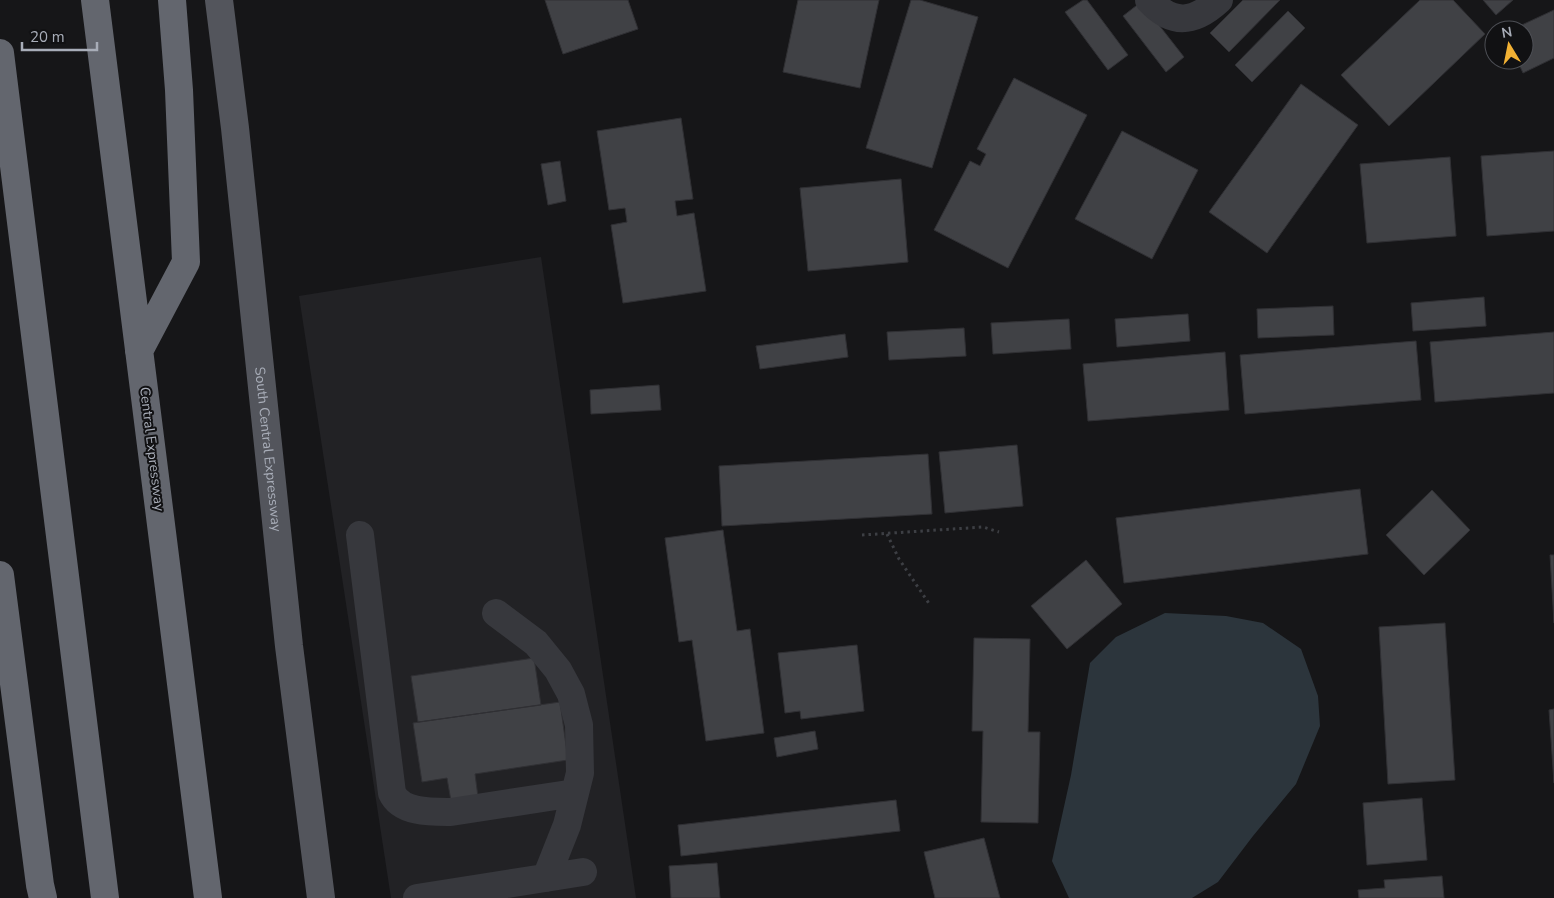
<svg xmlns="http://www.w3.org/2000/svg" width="1554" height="898" font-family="'Nunito Sans',sans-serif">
<rect width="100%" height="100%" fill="#161618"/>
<path fill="#222225" d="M541,257l95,641h-245l-92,-602z"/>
<path fill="#2c353c" d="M1165,613l61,3 37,7 38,26 17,47 2,30 -24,58 -43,52 -35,46 -26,16h-123l-17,-37 19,-86 19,-112 26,-26z"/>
<path fill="#404145" stroke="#303034" d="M545,0h83l10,29 -75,25z
M798,0h81l-19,88 -77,-16z
M911,0h9l58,17 -46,151 -66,-20z
M1083,0h4l41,55 -20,15 -43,-58z
M1243,0h37l-51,52 -19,-19z
M1420,0h33l32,34 -96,92 -48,-51z
M1483,0h30l-17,15z
M1141,2l43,55 -18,15 -43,-56z
M1554,10v48l-31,15 -6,-13h7v-30h-13z
M1288,11l17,17 -53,54 -17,-17z
M1014,78l73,37 -79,153 -74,-38 36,-69 10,5 6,-12 -9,-5z
M1301,84l57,41 -91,128 -58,-41z
M681,118l12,81 -18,2 2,15 17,-3 12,78 -83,12 -12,-78 16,-3 -2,-14 -16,2 -12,-79z
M1122,131l76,39 -46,89 -77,-40z
M1554,151v80l-67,5 -6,-80z
M1450,157l6,79 -89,7 -7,-79z
M560,161l6,40 -18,4 -7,-41z
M901,179l7,83 -100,9 -8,-83z
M1484,297l2,29 -73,5 -2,-28z
M1333,306l1,29 -76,3 -1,-29z
M1188,314l2,27 -73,6 -2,-28z
M1069,319l2,30 -78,5 -2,-31z
M964,328l2,28 -77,4 -2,-28z
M1554,332v61l-119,9 -5,-60z
M845,334l3,23 -88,12 -4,-23z
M1416,341l5,59 -176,14 -5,-59z
M1225,352l4,58 -141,11 -5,-57z
M659,385l2,25 -70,4 -1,-24z
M1017,445l6,61 -78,7 -6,-61z
M928,454l4,60 -210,12 -3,-60z
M1360,489l8,65 -244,29 -8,-65z
M1432,490l38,40 -46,45 -38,-40z
M723,530l14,101 13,-2 14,104 -58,8 -14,-101 -13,2 -14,-104z
M1550,555h4v68z
M1086,560l36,44 -55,45 -36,-43z
M1445,623l10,157 -67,4 -9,-157z
M974,638l56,1 -2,93h12l-2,91 -57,-1 2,-91h-11z
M857,645l7,66 -63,8 -1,-8 -15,2 -7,-60z
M534,658l7,47 -123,17 -7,-46z
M560,702l8,58 -93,14 3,23 -27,4 -4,-23 -25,4 -9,-59z
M1554,709v74l-5,-73z
M815,731l3,18 -41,8 -3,-19z
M1422,798l5,62 -60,5 -4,-62z
M896,800l4,31 -219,25 -3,-31z
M984,838l16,60h-65l-11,-46z
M717,863l3,35h-49l-2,-32z
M1442,876l2,22h-85l-1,-8 27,-2 -1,-8z"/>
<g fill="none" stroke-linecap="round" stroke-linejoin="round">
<path stroke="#3d3f44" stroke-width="3" stroke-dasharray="2.5 4" stroke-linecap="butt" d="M887,534l12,25 31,46
M862,535l121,-8 16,5"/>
<path stroke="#37383d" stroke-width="28" d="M1149,0c24,26 45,23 70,0
M360,535l32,258c9,20 40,19 59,19l124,-19
M496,613l40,30 22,27 13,24 8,31 1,48 -13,52 -21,53
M417,898l166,-26"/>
<path stroke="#53555c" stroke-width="28" id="s1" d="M219,0l16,128 54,518 32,252"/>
<path stroke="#63666e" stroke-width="28" d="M95,0l113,898
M0,53l105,845
M139,351l47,-89 -7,-172 -7,-90
M0,575l40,310 3,13"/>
</g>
<g text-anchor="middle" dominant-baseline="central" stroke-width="4" stroke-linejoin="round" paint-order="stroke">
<g font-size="14" fill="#a8adb8" stroke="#111113">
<text transform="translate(152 449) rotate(83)">Central Expressway</text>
<text stroke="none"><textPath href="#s1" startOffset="452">South Central Expressway</textPath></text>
</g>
</g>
<g transform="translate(1509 45) rotate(350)"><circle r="24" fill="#111113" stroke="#4d4f55"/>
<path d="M0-4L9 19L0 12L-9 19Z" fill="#f2b134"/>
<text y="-8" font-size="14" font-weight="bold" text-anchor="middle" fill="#a8adb8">N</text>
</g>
<path d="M22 42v8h75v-8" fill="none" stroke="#a8adb8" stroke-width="2.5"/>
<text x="30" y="42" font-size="15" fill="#a8adb8" stroke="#111113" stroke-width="4" paint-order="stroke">20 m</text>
</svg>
